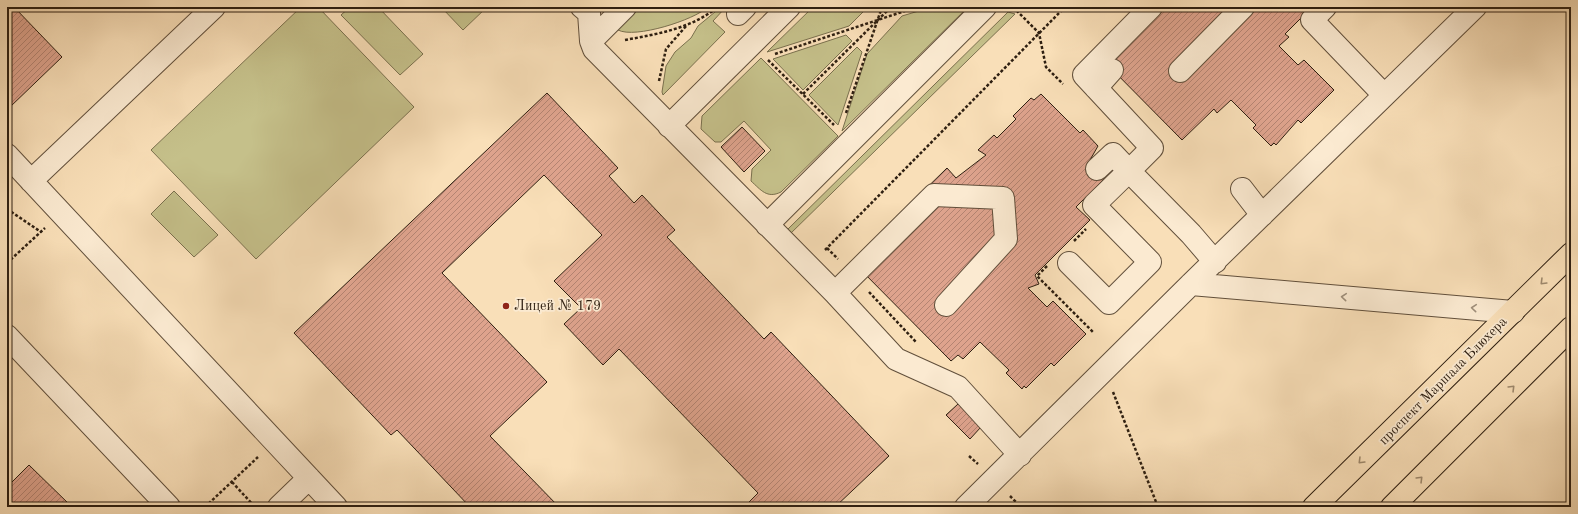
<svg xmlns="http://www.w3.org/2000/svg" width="1578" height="514" font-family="'Old Standard TT',serif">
<defs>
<pattern id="building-hatch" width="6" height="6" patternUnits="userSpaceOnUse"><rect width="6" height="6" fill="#dea38d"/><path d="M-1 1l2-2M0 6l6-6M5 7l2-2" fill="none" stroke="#b48472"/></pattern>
</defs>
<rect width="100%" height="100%" fill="#f9dfb8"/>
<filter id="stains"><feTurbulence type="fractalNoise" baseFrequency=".005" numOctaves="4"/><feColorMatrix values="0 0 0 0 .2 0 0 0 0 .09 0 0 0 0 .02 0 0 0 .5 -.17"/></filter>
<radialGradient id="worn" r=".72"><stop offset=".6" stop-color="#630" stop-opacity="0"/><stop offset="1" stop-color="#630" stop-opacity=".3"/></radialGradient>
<path fill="#c5c08a" stroke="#7a704e" d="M301,7h17l96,100 -158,152 -105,-109z
M350,7h28l45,47 -23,21 -59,-60z
M441,7h46l-24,23z
M640,7h68c-14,13 -73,32 -90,23z
M721,7l4,1 -12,13 12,11 -62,63 -1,-3 4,-26 9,-14 16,-14 7,-12z
M813,7h55l-19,19 -82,26z
M932,7h36l-126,124 25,-77 35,-38z
M1008,12l7,2 -226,221 -2,-5z
M846,35l6,6 -49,49 -30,-31z
M857,47l5,5 -24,73 -29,-30z
M761,58l77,78 -57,56c-14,7 -20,-2 -30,-11l1,-12 19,-19 -27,-29 -23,21h-6l-14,-13 1,-13z
M174,191l44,44 -24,22 -43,-43z"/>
<path fill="url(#building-hatch)" stroke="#2e1f11" d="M7,7h7l48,50 -52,50 -3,-4z
M1136,7h176l-27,27 4,3 -10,9 19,19 6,-5 30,30 -33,33 -3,-3 -22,25 -2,-2 -3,3 -18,-18 3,-3 -25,-25 -14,13 -3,-4 -32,31 -89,-90z
M547,93l71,75 -9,8 25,27 8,-8 33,35 -8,7 97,102 7,-7 118,124 -54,51h-91l14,-14 -139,-144 -16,16 -39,-41 17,-16 -27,-27 48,-46 -58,-60 -102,98 105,109 -57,54 69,71h-89l-73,-77 -6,5 -97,-102z
M1041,94l39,39 3,-3 15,16 -8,14 15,18 -29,29 14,13 -55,55 4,9 -11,4 19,19 6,-6 33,33 -32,32 -3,-3 -25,25 -2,-2 -2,3 -16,-16 3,-3 -29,-28 -17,17 -5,-4 -7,6 -99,-100 95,-93 9,10 30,-23 -8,-5 16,-15 3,3 19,-19 -3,-3 18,-18 3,2z
M742,127l23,24 -21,21 -23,-25z
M958,404l23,23 -11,12 -24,-24z
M29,465l41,40 -3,2h-60v-20z"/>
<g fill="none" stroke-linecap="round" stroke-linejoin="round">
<g stroke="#614f3b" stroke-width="24">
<path id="minor" d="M582,7l7,6 2,28 3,8 241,244 61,66 62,28 62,68
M1325,7l-13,13 72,75
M738,14l7,-7
M591,41l34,-34
M1180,71l63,-64
M1096,88l16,-18
M669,126l120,-119
M7,155l329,352
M1097,169l16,-15 16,17 23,-23 -68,-73 67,-68
M31,181l183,-174
M1242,189l20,26
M767,225l218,-218
M1069,263l40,40 41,-41 -56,-57 35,-34 62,63 24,28
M1191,284l322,28
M835,293l99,-98 69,3 3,41 -60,66
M7,336l162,171
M279,507l30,-29
M966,507l225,-223 284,-277"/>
</g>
<g stroke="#2e1f11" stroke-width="24">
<path id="major" d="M1314,507l257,-253
M1392,507l179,-179"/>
</g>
<path stroke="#2e1f11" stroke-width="2.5" stroke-dasharray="3 2" stroke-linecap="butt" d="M1013,7l26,26 7,34 17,17
M625,40c32,-6 64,-11 90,-31
M775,54l142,-47
M768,60l66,65
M659,81l7,-32 21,-24
M803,94l88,-87
M846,113l36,-106
M7,209l34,23
M1074,241l12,-12
M827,248l11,11
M825,250l240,-243
M7,263l38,-35
M1047,266l-10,10 56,56
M869,292l47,50
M1113,392l45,115
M969,456l9,8
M232,482l23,25
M1010,496l11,11
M205,507l53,-50"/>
<use href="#minor" stroke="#fbead1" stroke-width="22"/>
<use href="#major" stroke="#f9dfb8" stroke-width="22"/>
</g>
<defs><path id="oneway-chevron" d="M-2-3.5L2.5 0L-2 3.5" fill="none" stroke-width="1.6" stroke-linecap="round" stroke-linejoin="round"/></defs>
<g stroke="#9e896d">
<use href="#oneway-chevron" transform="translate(1543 282) rotate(135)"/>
<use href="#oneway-chevron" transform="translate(1512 388) rotate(-45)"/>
<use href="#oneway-chevron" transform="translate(1361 461) rotate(135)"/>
<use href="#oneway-chevron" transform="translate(1420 479) rotate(-45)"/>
</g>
<g stroke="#9f8f7b">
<use href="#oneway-chevron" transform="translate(1344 297) rotate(-175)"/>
<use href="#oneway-chevron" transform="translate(1474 308) rotate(-175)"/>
</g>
<circle fill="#8f2418" stroke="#fbead1" stroke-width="1.5" cx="506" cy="306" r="4"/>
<g text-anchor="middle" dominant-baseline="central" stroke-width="3.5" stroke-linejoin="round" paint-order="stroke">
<g font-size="14" fill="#2e1f11" stroke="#fbead1" text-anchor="start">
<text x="514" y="306">Лицей № 179</text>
</g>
<g font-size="14" fill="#2e1f11" stroke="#fbead1">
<text transform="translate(1443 381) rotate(-45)">проспект Маршала Блюхера</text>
</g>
</g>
<rect width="1578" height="514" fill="none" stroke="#f9dfb8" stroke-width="24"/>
<rect x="8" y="8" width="1562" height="498" fill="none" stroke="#2e1f11" stroke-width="2"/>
<rect x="12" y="12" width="1554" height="490" fill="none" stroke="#2e1f11"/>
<rect width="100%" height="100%" filter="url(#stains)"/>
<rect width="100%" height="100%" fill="url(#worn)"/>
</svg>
